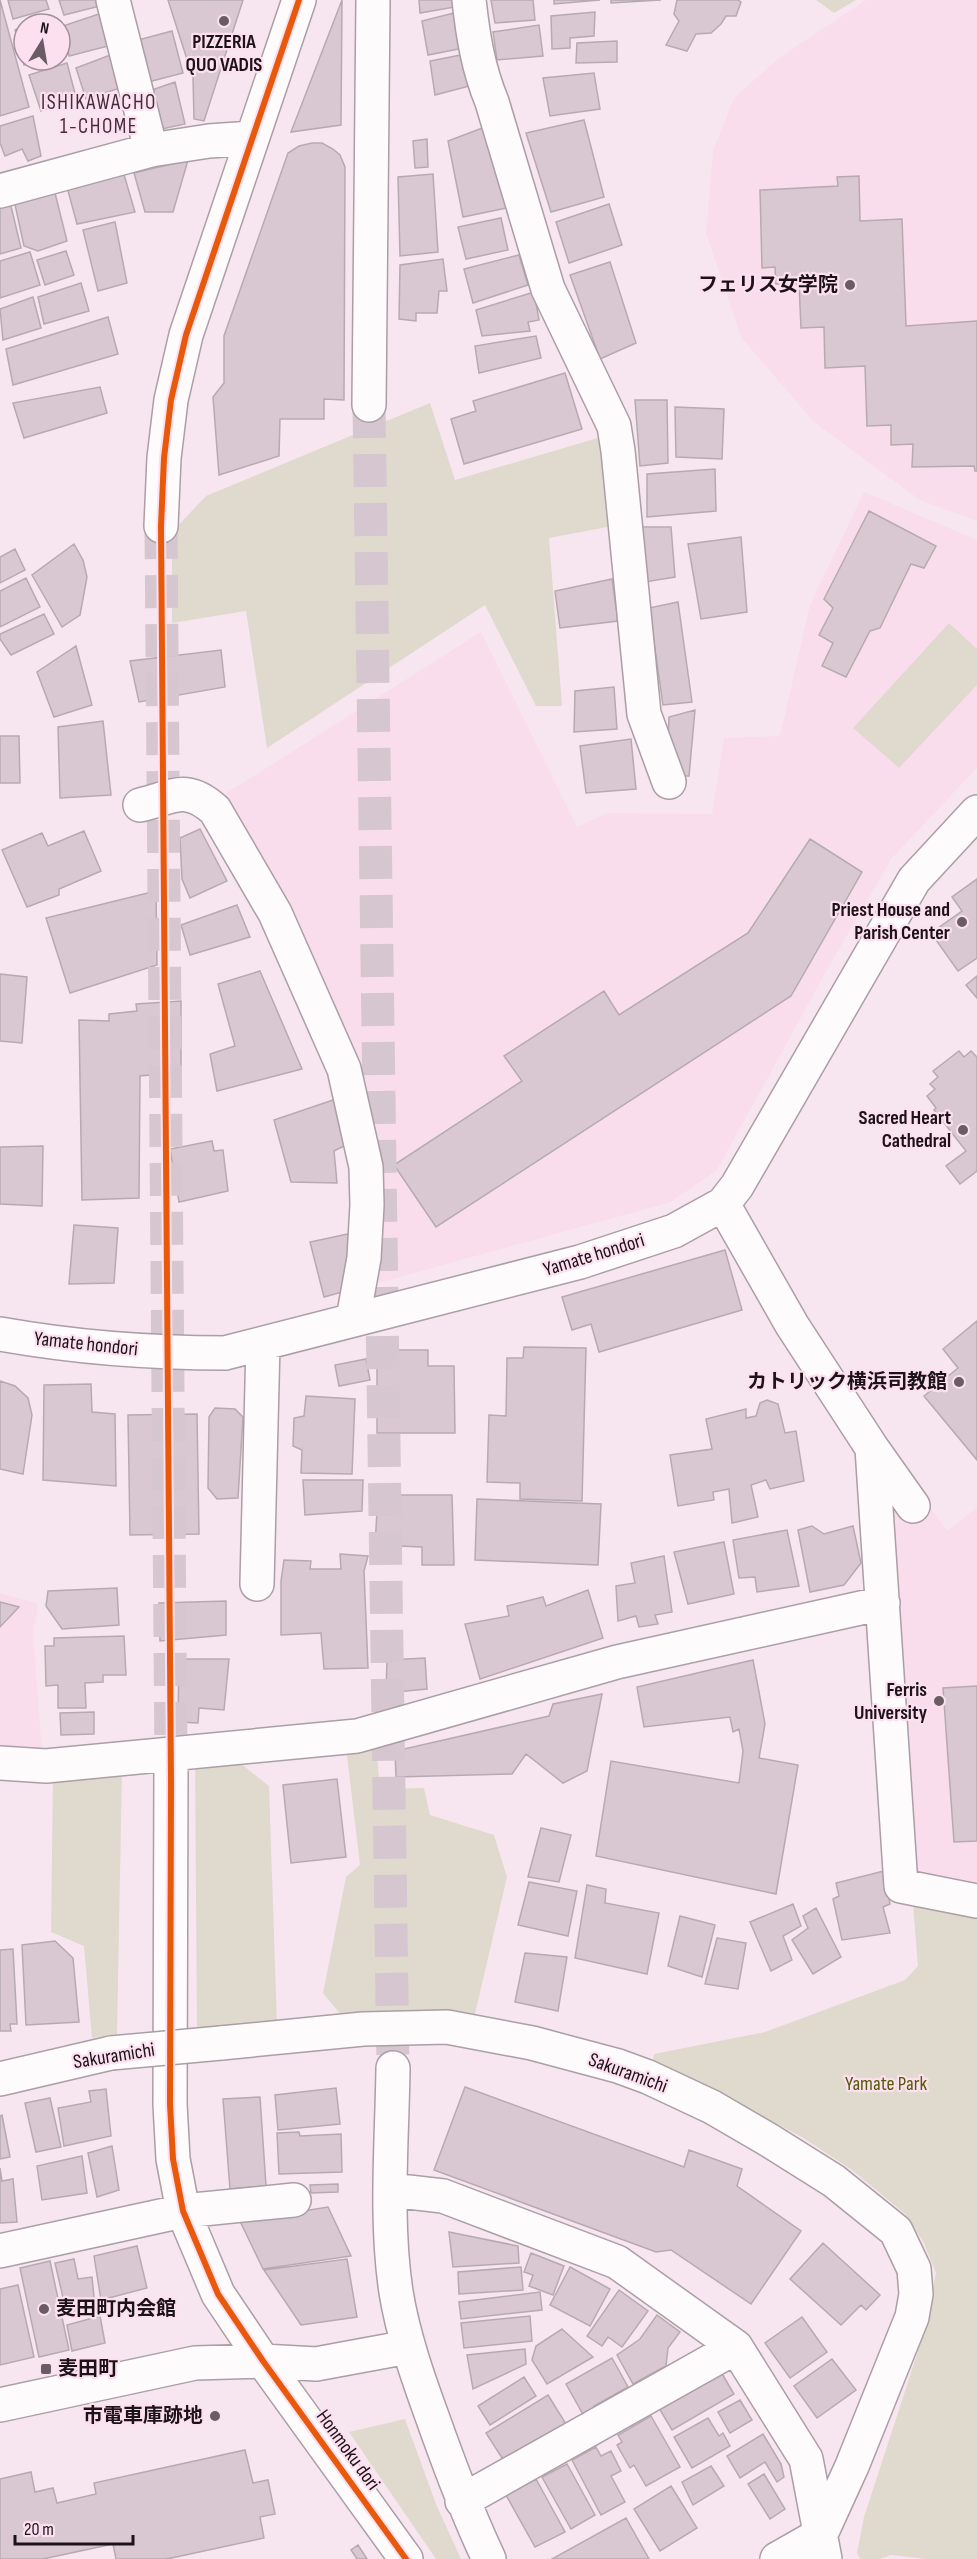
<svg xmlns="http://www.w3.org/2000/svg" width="977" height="2559" font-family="'Sofia Sans Condensed','Noto Sans JP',sans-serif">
<rect width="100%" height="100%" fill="#f7e6ef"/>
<path fill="#f9ddec" d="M866,0h111v521l-57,-21 -105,-77 -74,-86 -35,-104 7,-82 21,-53 46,-41z
M864,492l113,48v228l-85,90 -59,101 -116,211 -46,32 -300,83 -5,-177 -144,-312 259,-164 96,195 30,-14 105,1 12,-76 56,-2 30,-131z
M886,1484l38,16 24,31 29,-24v377l-64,-14z
M0,1593l38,11 -5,28 9,122 -42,-4z"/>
<path fill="#e0dace" d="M816,0h40l-22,13z
M430,403l25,77 146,-43 12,89 -64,12 13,168h-26l-51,-101 -218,143 -21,-137 -74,12v-91l34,-36z
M949,623l28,26v36l-78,83 -46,-40z
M376,1742l4,47 44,-1 6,27 64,20 13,42 -33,141 -132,-2 -19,-23 23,-116 14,-12 -14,-118z
M235,1759l34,27 8,239 -80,6 -2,-269z
M122,1769l-5,265 -25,4 -8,-92 -33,-14 2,-157z
M913,1905l64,11v643h-51l-35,-4 -11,4h-20l-3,-6 7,-36 58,-178 14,-66 -13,-32 -19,-28 -52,-43 -50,-33 -149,-76 1,-7 111,-22 140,-52 13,-14z
M405,2419l31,85 25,55h-25l-87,-127z"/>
<path fill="#d9c8d1" stroke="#b6aab0" stroke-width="1.5" d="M0,0l29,107 -29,9z
M8,0h38l3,9 -36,10z
M59,0h44l1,5 -40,10z
M168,0h75l-39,121 -10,-2 -1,-41z
M342,0l-1,125 -50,7z
M419,0h35l1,7 -35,6z
M491,0h42l2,20 -40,3z
M554,0h46l-46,4z
M611,0h50l-50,3z
M738,0l3,2 -5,14h-10l-5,8 -10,9 -15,1 -9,17 -21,-6 13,-24 -5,-7 3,-14z
M458,12l6,36 -36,7 -6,-34z
M595,12l-1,24 -24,2v10l-18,1 -1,-33z
M99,14l9,32 -39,10 -6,-30z
M50,15l3,9h-23z
M539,25l4,31 -46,4 -4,-28z
M24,26v34h16l-16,5 -9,-35z
M172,31l11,42 -35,9 -10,-42z
M617,41v21l-41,1 1,-20z
M113,54l10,33 -37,12 -10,-31z
M466,54l7,31 -38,10 -5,-34z
M67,63l9,34 -35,14 -12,-36z
M594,73l6,36 -50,7 -7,-38z
M175,82l10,42 -23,5 -13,-38z
M33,116l8,40 -13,5 -6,-12 -17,7 -5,-13v-17z
M584,120l20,77 -53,15 -25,-79z
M485,127l26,80 -48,10 -15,-76z
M427,139l1,28 -13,1 -2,-27z
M312,143h10l11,6 7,6 5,12 -1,233 -20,-1v20h-44l-1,37 -60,19 -6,-78 11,-14v-47l64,-183 11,-7z
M188,160l-15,52h-28l-11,-39z
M122,168l13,44 -58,12 -10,-37z
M433,174l5,78 -38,4 -2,-79z
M859,176l1,45 42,-2 4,107 71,-5v150h-2l-1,-5 -62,1 1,-23 -22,1v-20l-24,1 -2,-60 -40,2 -1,-41 -23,1 -2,-44h-23l-1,-17 -13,1 -2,-78 78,-4 -1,-9z
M53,185l14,56 -29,10 -14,-5 -10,-46z
M10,202l11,46 -21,6v-49z
M609,204l13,41 -53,18 -13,-41z
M501,218l7,32 -42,9 -8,-32z
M115,222l12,61 -29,8 -15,-61z
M66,251l8,24 -29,10 -8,-25z
M30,252l10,33 -40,13v-37z
M519,255l9,30 -55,18 -9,-34z
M443,259l4,32h-8l-2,22h-21v8l-17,-2 1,-54z
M610,262l26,81 -36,16 -30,-84z
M81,283l8,28 -45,13 -6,-27z
M534,292l5,28 -11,2 2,9 -48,5 -6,-26z
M33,297l8,31 -38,12 -3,-31z
M108,317l10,37 -105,31 -7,-36z
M536,336l5,22 -62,15 -4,-27z
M565,373l17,56 -118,35 -13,-45 25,-8 -3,-10z
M100,387l7,26 -83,25 -11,-35z
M635,400h32l1,63 -28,3z
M675,407l49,2 -2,50 -46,-2z
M715,469l1,42 -69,6v-43z
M869,511l67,35 -12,22 -13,-4 -31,64 -10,3 -24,46 -24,-11 11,-23 -14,-8 14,-27 -9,-9z
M640,527h31l4,50 -30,5z
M741,537l6,75 -46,7 -13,-75z
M74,544l9,16 4,17 -7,38 -18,12 -30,-52z
M15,549l10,21 -25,13v-26z
M26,578l14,29 -40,20v-36z
M612,579l6,42 -58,7 -5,-37z
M678,602l14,100 -29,3 -14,-97z
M44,614l10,20 -43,21 -11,-16v-5z
M76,646l16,59 -38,12 -17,-45z
M221,650l4,37 -86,15 -9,-41z
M614,687l3,42 -43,3 1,-41z
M695,710l-6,66h-14l-7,-37 1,-22z
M103,721l8,74 -51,3 -2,-71z
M0,736h19l1,47h-20z
M631,739l5,50 -50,4 -6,-47z
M200,829l27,52 -37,17 -8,-19 -2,-41z
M84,831l17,40 -42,18v6l-32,12 -25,-57 40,-17 6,13z
M810,839l52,33 -71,124 -355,231 -42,-62 128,-84 -18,-25 100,-65 15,24 129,-82z
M977,879v79l-19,13 -27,-38 31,-22 -10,-14z
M156,891l1,74 -87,28 -24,-75z
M237,905l13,32 -60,18 -9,-30z
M260,971l42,98 -85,22 -7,-37 25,-8 -17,-62z
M0,974l27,3 -5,66 -22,-2z
M977,976v22l-11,-13z
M181,1001v71l-41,4 -1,122 -57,2 -3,-180 30,1v-7l28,-3 -1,-7z
M959,1051l5,6 7,-6 6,6v114l-17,13 -14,-18 20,-15 -32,-41 2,-2 -9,-12 8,-7 -5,-5 8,-7 -5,-6z
M336,1099l12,45 -14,7 3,32 -46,-1 -17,-62z
M212,1141l2,10 9,-1 5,41 -49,11 -9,-53z
M43,1146l-1,60 -42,-2v-57z
M74,1225l44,3 -4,55 -45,1z
M348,1234l2,31 -4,26 -22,6 -14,-55z
M725,1250l17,60 -143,42 -8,-28 -19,6 -10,-33z
M977,1321v139l-53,-64 34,-28 -15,-19z
M524,1347l62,1 -4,153 -62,-2v-16l-33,-1 2,-67 17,1 1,-58h16z
M396,1350h32v16h26l1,67h-78v-71h19z
M366,1359l4,21 -31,6 -4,-21z
M0,1381l15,5 13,12 4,17 -9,59 -23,-5z
M91,1384l1,28 23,2 1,72 -73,-6 1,-95z
M306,1396l49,3 -3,75 -51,-1 1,-23 -9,-4 1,-28 10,-2z
M767,1400l11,4 7,29 11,-2 8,50 -34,8 -4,-9 -15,5 7,32 -26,6 -3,-34 -16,3 1,8 -36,6 -8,-51 42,-6 -6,-30 40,-10v9l10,-2 4,-13z
M215,1408l20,1 8,8 -5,81 -21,1 -9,-11 1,-71z
M197,1414l2,120 -69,1 -2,-120z
M303,1480h60l-1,31 -57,4z
M378,1495h74l2,70h-32v-18l-47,-2z
M477,1499l124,5 -3,61 -123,-5z
M812,1526l12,8 29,-8 8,37 -17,22 -34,7 -12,-62z
M787,1530l12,56 -42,6 -2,-15 -16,1 -6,-38z
M724,1542l10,52 -46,10 -14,-52z
M340,1554l28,2 -4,15 4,97 -44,1 -3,-36 -40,2v-54l3,-21 27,1 -1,8h31z
M664,1556l8,56 -17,3 3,9 -19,3 -3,-11 -18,5 -2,-35 19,-3 -4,-20z
M117,1588l2,37 -57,4 -16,-23 2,-15z
M588,1590l15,48 -123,41 -15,-55 44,-8 -2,-10 36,-9 3,9z
M226,1601v34l-66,6 -1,-38z
M0,1602l19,5 -19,20z
M124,1636l2,39h-23v7l-18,1 1,25h-28v-23l-12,1 -1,-40h9v-8z
M425,1658l2,31 -41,4 1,-33z
M179,1659h50l-5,51 -25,-2 -1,15 -20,-1z
M753,1660l12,64 -6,34 39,7 -22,129 -180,-38 15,-95 128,22 4,-32 -4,-22 -6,3 -3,-15 -86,10 -7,-40z
M977,1686v155l-23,1 -11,-154z
M602,1694l-15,77 -24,12 -37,-29 -14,20 -116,3 -1,-26 154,-35 4,-12z
M94,1712v22l-33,1 -1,-22z
M337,1779l9,78 -55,6 -8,-78z
M541,1828l30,7 -12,47 -31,-5z
M884,1871l6,33 -7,3 7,26 -48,7 -9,-41 6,-3 -3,-13z
M529,1882l48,9 -9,45 -50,-11z
M587,1885l19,4 -1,14 54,10 -12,61 -72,-16z
M793,1904l8,22 -18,10 9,24 -21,11 -21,-49z
M816,1908l25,49 -28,17 -21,-34 16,-12 -5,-12z
M680,1916l35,9 -13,52 -34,-11z
M717,1938l29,5 -8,46 -33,-5z
M55,1941l18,17 6,64 -53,3 -4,-80z
M13,1949l4,75h-7l1,7h-11v-81z
M525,1953l42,4 -9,54 -43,-9z
M465,2087l219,80 5,-17 53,19 -5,17 64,45 -50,73 -80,-54 -15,2 -222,-82z
M336,2088l4,36 -62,6 -3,-35z
M106,2089l5,47 -47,10 -6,-38 33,-6 -2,-11z
M260,2097l6,89 -36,3 -7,-90z
M50,2098l11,49 -25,5 -11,-49z
M2,2115l8,42 -10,2v-43z
M299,2132l1,4 41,-2 1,38 -63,2 -2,-41z
M112,2146l7,44 -22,7 -9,-44z
M82,2156l5,37 -45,7 -5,-34z
M0,2168l2,13 11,-2 4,43 -17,1z
M338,2184v8l-27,1 -1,-8z
M328,2207l23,49 -88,13 -23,-48z
M449,2232l69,14 1,17 -66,4z
M823,2243l57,52 -14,15 -5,-5 -20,20 -51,-46z
M137,2246l10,42 -46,12 -7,-44z
M531,2253l33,13 -11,29 -24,-9 4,-11 -9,-3z
M74,2259l4,20 14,-2 3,30 -28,8 -12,-52z
M347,2259l10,58 -56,8 -37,-55z
M50,2261l19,89 -30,7 -19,-89z
M521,2267l2,23 -64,4 -1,-22z
M570,2267l40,22 -20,37 -40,-21z
M18,2285l16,72 -34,8v-76z
M619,2290l29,21 -26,36 -14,-10 -6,9 -15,-10z
M540,2292l2,18 -81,9 -2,-17z
M657,2315l23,17 -12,16 -2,18 -33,18 -16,-29 23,-16z
M100,2316l5,27 -33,8 -5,-26z
M530,2316l2,25 -68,7 -3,-25z
M802,2317l25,35 -37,26 -25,-35z
M562,2329l31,28 -46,27 -15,-24 4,-14z
M525,2349l1,15 -53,25 -6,-34z
M612,2358l16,29 -34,19 3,6 -12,6 -19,-34z
M832,2359l24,31 -39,28 -23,-32z
M721,2372l13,22 -62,36 -13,-22z
M524,2377l12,19 -46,29 -12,-19z
M548,2395l18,29 -62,37 -18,-28z
M740,2400l12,20 -22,13 -12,-21z
M651,2416l29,51 -34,19 -12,-21 -4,3 -13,-23 5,-3 -4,-7z
M708,2418l11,18 4,-3 7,13 -38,22 -18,-31z
M763,2434l18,30 3,13 -7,5 -12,-20 -25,16 -13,-22z
M596,2447l5,9 10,-5 10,20 -10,5 14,26 -24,13 -29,-55z
M245,2450l8,33 15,-3 7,34 -15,3 4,21 -97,21h-51l-3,-15 -70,15h-43v-80l31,-7 4,20 18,-4 4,15 39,-9 -2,-11z
M567,2464l28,51 -24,14 -29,-52z
M711,2466l13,20 -31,19 -11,-23z
M764,2474l21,35 -15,10 -22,-35z
M536,2479l29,53 -30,15 -29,-52z
M671,2486l26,42 -37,23 -26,-42z
M626,2518l23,41h-97z
M358,2545l9,14h-10l-6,-9z"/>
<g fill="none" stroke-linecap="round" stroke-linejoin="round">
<path stroke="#d6c6cf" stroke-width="33" stroke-dasharray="33 16" stroke-linecap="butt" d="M369,405l24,1663
M161,526l10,1238"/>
<g stroke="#ab9ea5" stroke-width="36">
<path id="minor" d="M113,0l38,150
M469,0c4,36 9,68 23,102l56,187 66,137 4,25 26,263 25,68
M0,191l151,-41 58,-9 43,-3
M369,405l4,-405
M161,526l3,-68 7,-58 15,-65 113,-335
M140,805c34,-8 46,-21 75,5l60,103 69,156 22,98 1,38 -3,53 -11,61
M723,1204l69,121 80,123 29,438 76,15
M0,1334c73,13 150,19 225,19l355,-91 94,-31 49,-27 14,-18 177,-306 63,-68
M872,1448l41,58
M257,1584l6,-240
M0,1763l46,3 311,-30 260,-74 266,-59
M171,1764l-1,340 3,55 10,52 35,83 45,67 143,198
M221,2043l142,-14 84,-2 85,16 86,23 30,11 64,30 55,32 67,42 62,50 18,38 2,25 -4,23 -60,149 -31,68
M393,2068c-1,74 -8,151 3,224 7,43 22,86 37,127 17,48 34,94 56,140
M0,2079l111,-26
M391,2190l52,6 174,66 119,85 70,112 19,100
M0,2251l183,-40 111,-11
M0,2405l195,-42 68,-2 53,3 92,-17
M462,2501l274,-154
M777,2559l44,-25"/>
</g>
<use href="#minor" stroke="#fefbfd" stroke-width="33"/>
<g stroke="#ab9ea5" stroke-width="36" stroke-linecap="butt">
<path id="minor-bridge" d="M111,2053l110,-10"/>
</g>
<use href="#minor-bridge" stroke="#fefbfd" stroke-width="33"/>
<g stroke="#fde0f0" stroke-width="10">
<path id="cycleway" d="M299,0l-113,335 -15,65 -7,58 -3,68 10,1257 -1,321 3,55 10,52 35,83 45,67 143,198"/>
</g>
<use href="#cycleway" stroke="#e8590c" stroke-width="6"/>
</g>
<g fill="#695d63" stroke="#fde0f0" stroke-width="2">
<circle cx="224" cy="21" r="6"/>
<circle cx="850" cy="285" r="6"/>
<circle cx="962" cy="922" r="6"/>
<circle cx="963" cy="1130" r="6"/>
<circle cx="959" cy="1382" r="6"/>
<circle cx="939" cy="1701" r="6"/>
<circle cx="44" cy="2309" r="6"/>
<rect x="40" y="2363" width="12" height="12" rx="3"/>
<circle cx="215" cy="2416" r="6"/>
</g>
<g text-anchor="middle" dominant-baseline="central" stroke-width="4.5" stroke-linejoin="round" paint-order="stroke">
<g font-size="20" font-weight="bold" fill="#1c1318" stroke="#fde0f0" text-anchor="end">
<text x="224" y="42" text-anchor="middle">PIZZERIA<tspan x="224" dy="23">QUO VADIS</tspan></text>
<text x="838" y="285">フェリス女学院</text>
<text x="950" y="910">Priest House and<tspan x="950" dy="23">Parish Center</tspan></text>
<text x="951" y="1118">Sacred Heart<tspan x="951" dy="23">Cathedral</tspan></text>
<text x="947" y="1382">カトリック横浜司教館</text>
<text x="927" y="1690">Ferris<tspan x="927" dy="23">University</tspan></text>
<text x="56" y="2309" text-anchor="start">麦田町内会館</text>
<text x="58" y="2369" text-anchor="start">麦田町</text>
<text x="203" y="2416">市電車庫跡地</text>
</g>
<g font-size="20" fill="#1c1318" stroke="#fde0f0">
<text transform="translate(594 1255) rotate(-17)">Yamate hondori</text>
<text transform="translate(86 1344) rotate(6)">Yamate hondori</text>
<text transform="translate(114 2056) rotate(-9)">Sakuramichi</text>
<text transform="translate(628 2073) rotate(20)">Sakuramichi</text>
<text transform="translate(348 2450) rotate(54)">Honmoku dori</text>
</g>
<g font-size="20" fill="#545906" stroke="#fde0f0">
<text x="886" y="2084">Yamate Park</text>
</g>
<g font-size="21" letter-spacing="1.5" fill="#432d3a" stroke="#fde0f0">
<text x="99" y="102">ISHIKAWACHO<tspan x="99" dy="24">1-CHOME</tspan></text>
</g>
</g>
<g transform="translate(42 42) rotate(11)"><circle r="28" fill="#fde0f0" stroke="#a38e9a" stroke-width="1.5"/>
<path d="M0-4.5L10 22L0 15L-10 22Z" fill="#695d63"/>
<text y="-9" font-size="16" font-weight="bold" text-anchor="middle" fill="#1c1318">N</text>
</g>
<path d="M15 2535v9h118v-9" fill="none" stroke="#1c1318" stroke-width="3"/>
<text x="24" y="2535" font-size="18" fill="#1c1318" stroke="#fde0f0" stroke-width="4.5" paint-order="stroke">20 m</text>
</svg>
